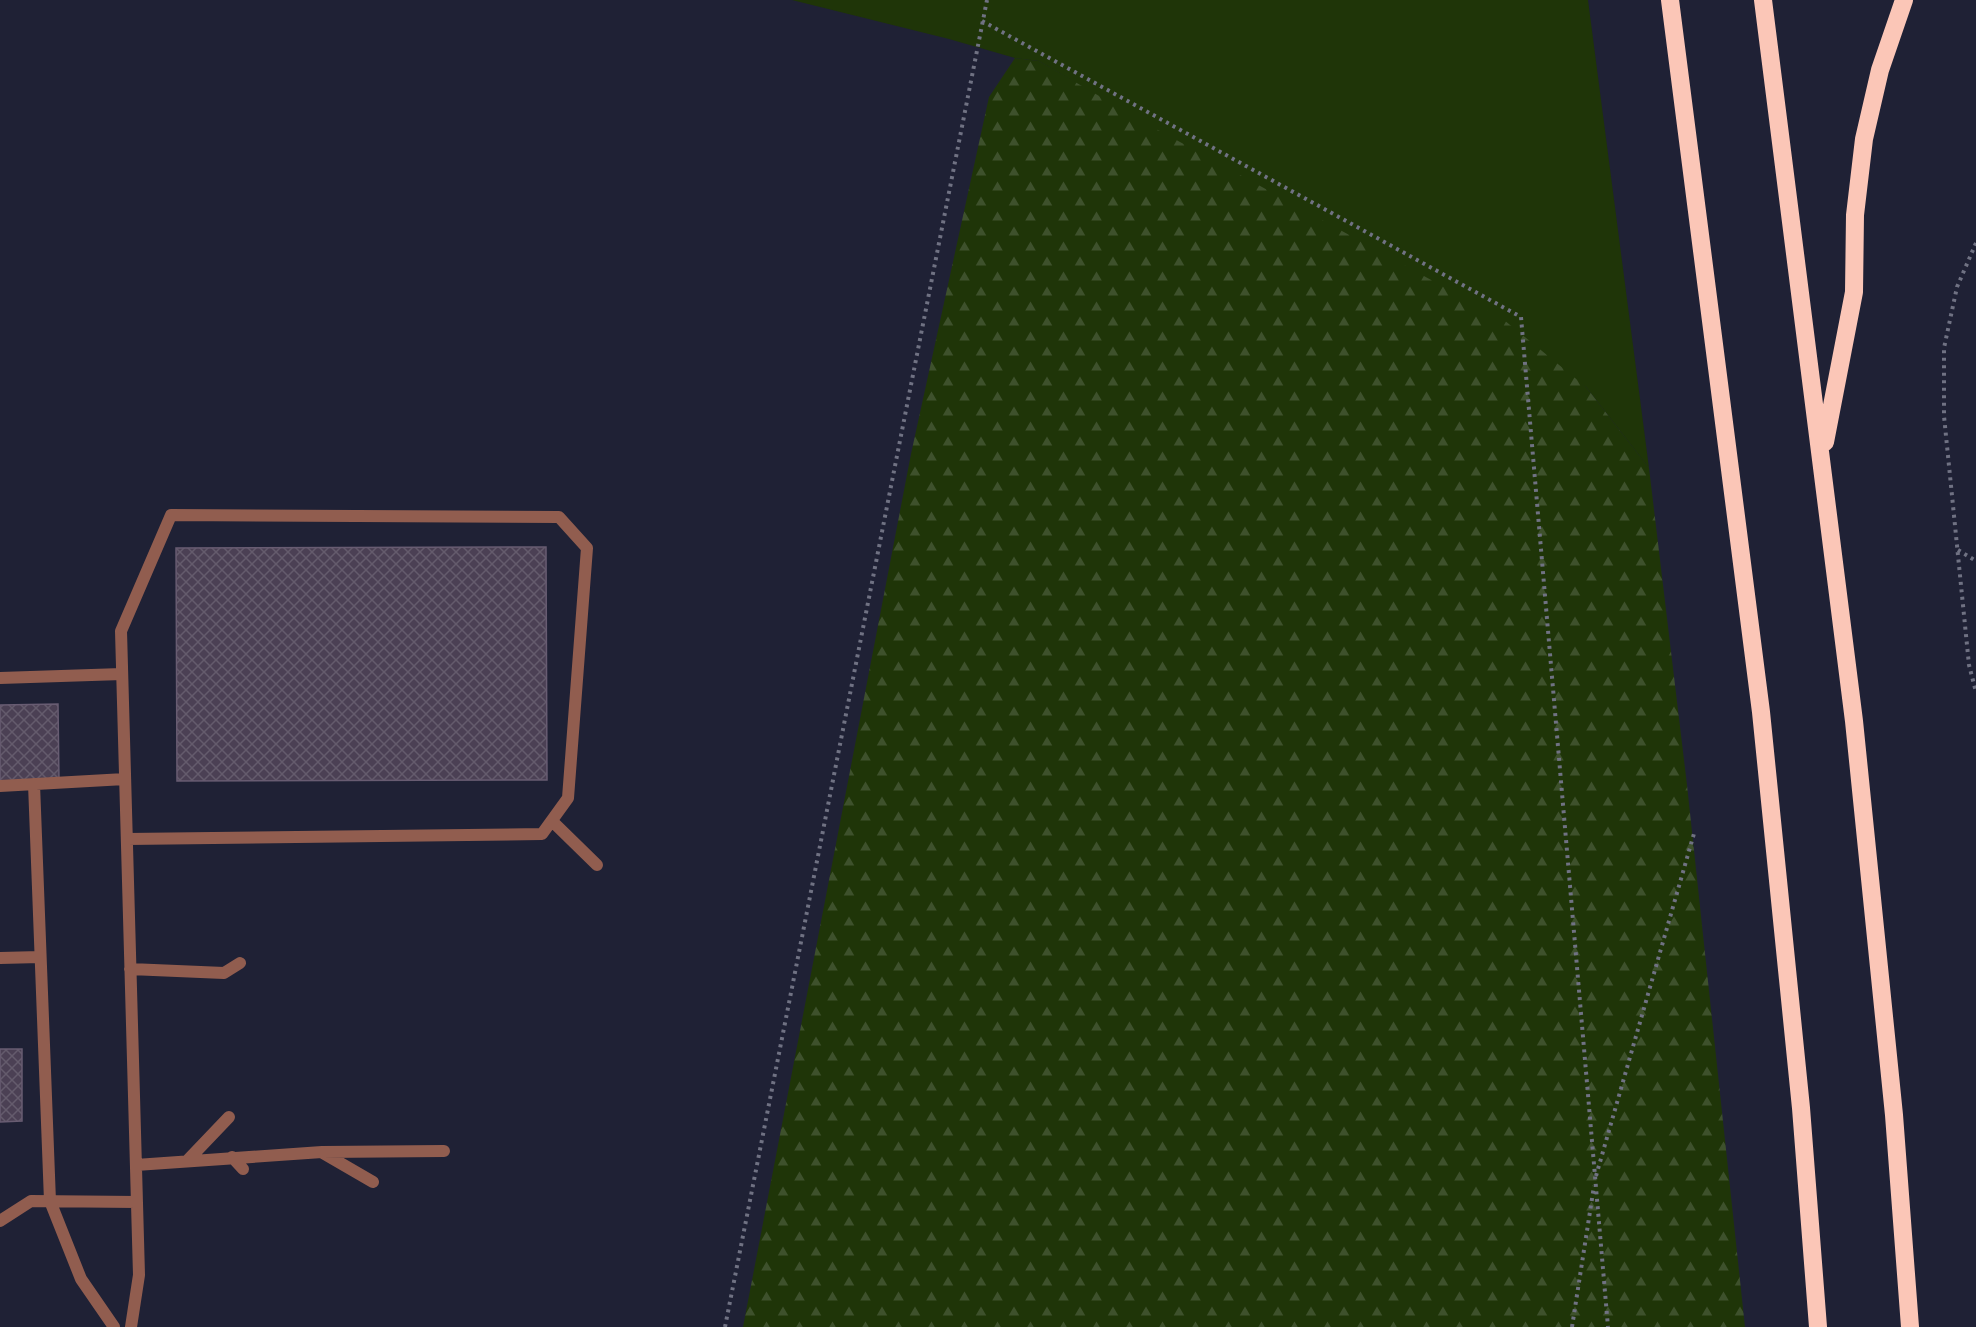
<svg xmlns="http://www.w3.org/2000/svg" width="1976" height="1327" font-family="Montserrat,sans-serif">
<defs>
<pattern id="forest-firs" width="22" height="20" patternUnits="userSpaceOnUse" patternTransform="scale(1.5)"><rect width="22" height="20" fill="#1f3508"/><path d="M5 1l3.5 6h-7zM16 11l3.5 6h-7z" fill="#3e512c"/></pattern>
<pattern id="building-cross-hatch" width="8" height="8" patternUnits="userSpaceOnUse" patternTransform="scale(1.5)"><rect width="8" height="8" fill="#4b4054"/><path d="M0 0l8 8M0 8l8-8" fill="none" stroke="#645b6c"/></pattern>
</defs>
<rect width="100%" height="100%" fill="#1f2135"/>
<path fill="#1f3508" d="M792,0h796l61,468 -63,-81 -547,-326 -24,-3 -66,-19z"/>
<path fill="url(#forest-firs)" d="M1015,58l24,3 110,64 355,195 82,67 63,81 38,317 58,542h-1002l168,-873 78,-357z"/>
<path fill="url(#building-cross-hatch)" stroke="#685c72" stroke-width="1.5" d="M546,547l1,233 -370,1 -1,-233z
M58,704l1,76 -59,1v-76z
M0,1049h22v72l-22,1z"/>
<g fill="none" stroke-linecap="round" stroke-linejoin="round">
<path stroke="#707283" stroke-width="4" stroke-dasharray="3 4.5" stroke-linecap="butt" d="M982,21l539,296 87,1010
M1976,243l-19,44 -13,61v68l25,249 7,27
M1958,550l18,11
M1596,1176l99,-346
M725,1327l262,-1327
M1572,1327l22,-141"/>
<path stroke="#915d4f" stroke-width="12" d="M0,678l122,-4
M34,784l16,417 31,78 33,48
M0,786l125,-7
M552,821l45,44
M127,839l415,-5 26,-36 19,-250 -28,-31 -388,-2 -50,116 18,644 -8,52
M0,958l40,-1
M130,969l94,4 16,-10
M323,1153l50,29
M232,1157l11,12
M187,1161l42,-44
M136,1165l186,-13 122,-1
M0,1221l31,-20 106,1"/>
<path stroke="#fbc6b7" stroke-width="18" d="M1670,0l91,712 40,396 17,219
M1763,0l91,721 40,394 16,212
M1825,442l29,-150 1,-77 9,-76 16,-69 24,-70"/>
</g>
</svg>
